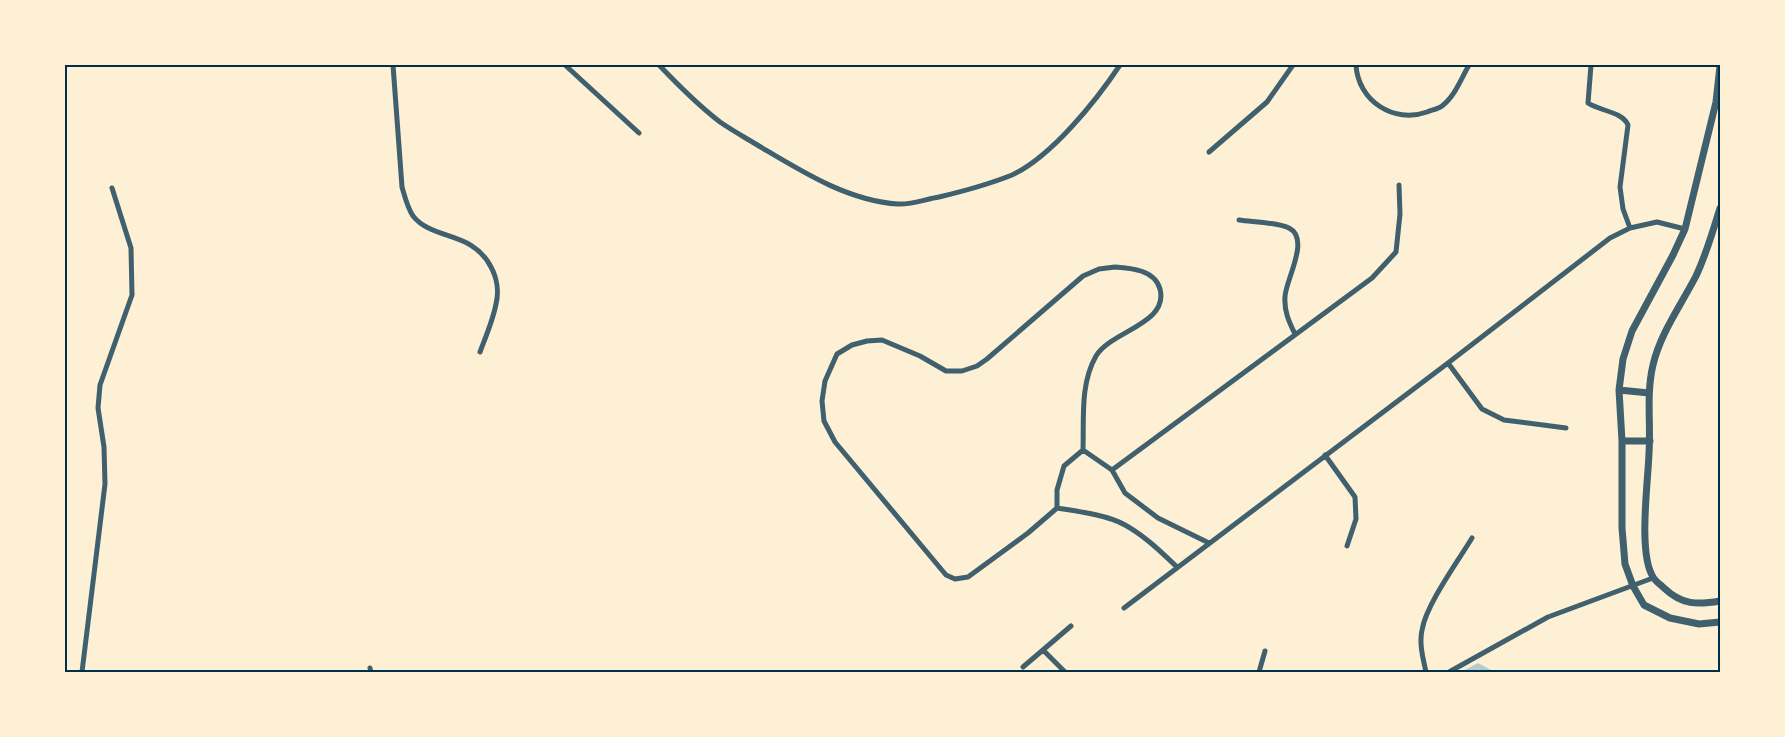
<svg xmlns="http://www.w3.org/2000/svg" width="1785" height="737" font-family="'Golos Text',sans-serif">
<rect width="100%" height="100%" fill="#fdf0d5"/>
<path fill="#b9caca" d="M1478,663l17,9h-35h1z"/>
<g fill="none" stroke-linecap="round" stroke-linejoin="round">
<path stroke="#3f606c" stroke-width="5" d="M393,65l9,122c3,10 5,20 11,29 20,25 59,14 78,51 6,11 8,25 5,37 -3,16 -10,32 -16,48
M565,65l74,68
M659,65c19,20 39,40 61,57 13,9 26,16 39,24 42,25 89,55 139,58 13,1 28,-5 41,-7 21,-5 53,-14 73,-22 39,-18 84,-74 108,-110
M1356,65c2,36 38,59 71,47 5,-2 11,-3 15,-6 13,-10 19,-27 27,-41
M1591,65l-3,38c12,8 35,9 40,22l-8,62 3,22 7,19
M1209,152l58,-50 26,-37
M1239,220c14,2 37,2 50,8 22,11 -4,53 -4,69 -1,14 4,25 10,37
M1115,267c16,1 40,3 45,22 9,35 -49,42 -64,67 -16,28 -12,62 -13,94l-19,16 -7,24v18l-29,25 -60,44 -13,2 -9,-4 -111,-133 -11,-21 -2,-20 3,-20 12,-27 15,-9 15,-4 15,-1 38,16 26,15h16l15,-5 10,-7 96,-83 16,-7z
M1448,363l34,46 22,11 62,8
M1083,450l29,20 13,23 33,25 51,25
M1325,455l30,42 1,22 -9,27
M1112,470l260,-192 24,-26 4,-38 -1,-29
M1057,508c19,3 51,7 68,17 20,11 36,27 52,42
M1124,608l324,-245 162,-125 20,-10 27,-6 28,7
M1043,650l22,22
M1023,667l48,-41
M370,668l1,4
M82,672l23,-188 -1,-37 -6,-39 2,-23 32,-90 -1,-47 -19,-60
M1259,672l6,-21
M1426,672c-3,-14 -7,-28 -4,-42 4,-25 36,-69 50,-92
M1449,672l99,-55 105,-39"/>
<path stroke="#3f606c" stroke-width="7" d="M1720,66l-4,36 -31,127 -12,26 -41,76 -9,28 -4,31 3,51v87l3,36 8,22 11,19 26,13 29,6 21,-2
M1720,208c-7,23 -14,47 -24,68 -15,29 -36,58 -43,89 -7,29 -2,59 -4,88 -1,30 -11,100 4,124 2,4 8,8 11,11 18,17 33,17 56,13
M1619,390l30,3
M1622,441h28"/>
</g>
<rect width="1785" height="737" fill="none" stroke="#fdf0d5" stroke-width="132"/>
<rect x="66" y="66" width="1653" height="605" fill="none" stroke="#003049" stroke-width="2"/>
</svg>
